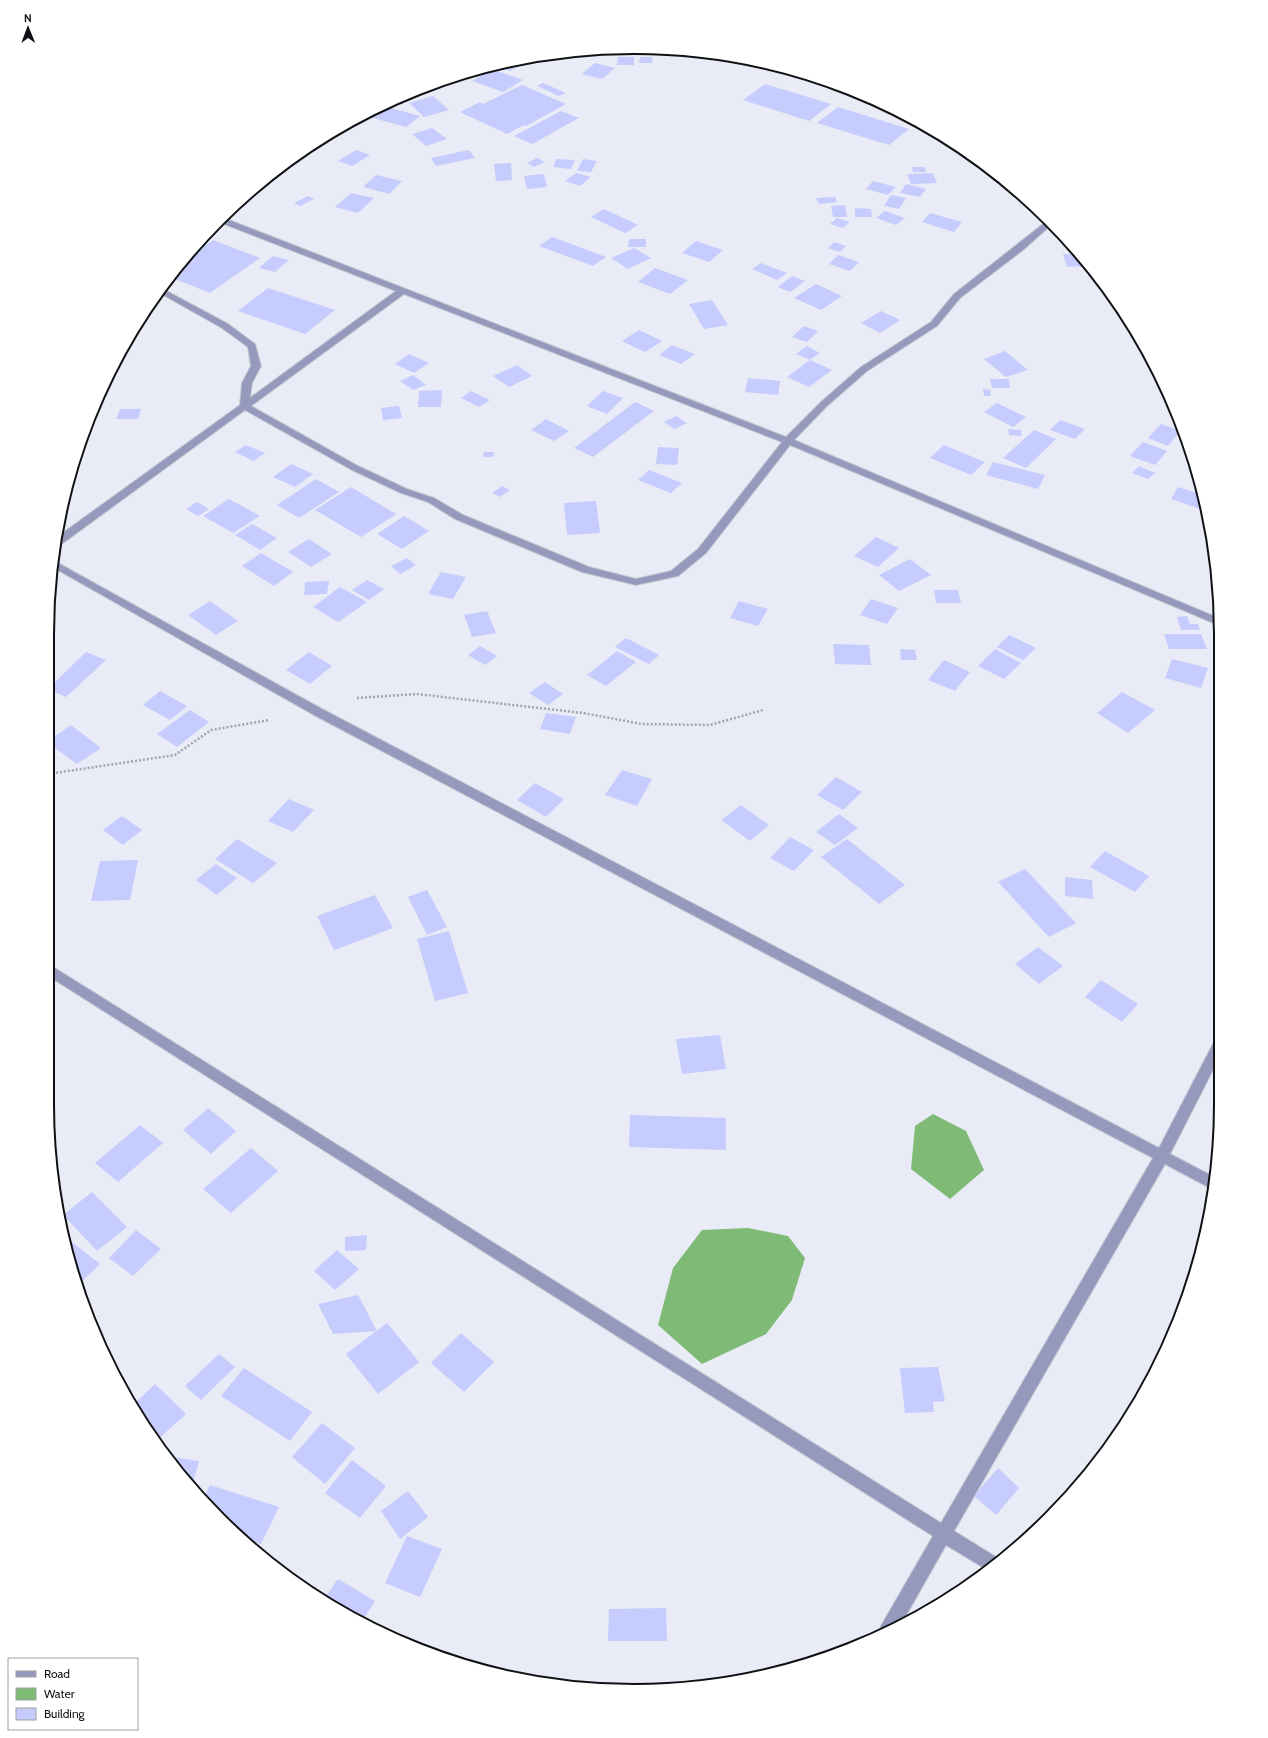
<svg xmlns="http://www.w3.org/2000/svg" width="1268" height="1738" font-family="Cabin,sans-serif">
<rect width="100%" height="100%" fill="#e9ebf6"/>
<path fill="#7fbb76" d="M933,1114l33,17 18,39 -34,29 -39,-30 4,-43z
M748,1228l40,8 17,22 -13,42 -26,34 -64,30 -44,-39 15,-57 29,-38z"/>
<path fill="#c6ccfd" d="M618,57h16v8h-17z
M640,57h13l-1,6h-13z
M525,60l2,1 -17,10 -18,-6z
M595,63l20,5 -13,11 -20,-5z
M488,66l-18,11 -8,-3 20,-7z
M492,69l31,11 -20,12 -31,-11z
M543,83l23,10 -7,3 -22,-10z
M765,84l66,20 -22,17 -66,-21z
M522,85l44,19 -40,22 -2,-1 -17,9 -47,-22 20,-10 3,2z
M433,96l16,14 -25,7 -15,-14z
M380,105l40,11 -14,11 -44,-12z
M838,107l71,22 -20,16 -72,-22z
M561,111l18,7 -47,26 -18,-8z
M432,128l15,11 -21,7 -14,-12z
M356,150l14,5 -18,11 -14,-5z
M469,150l6,8 -39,8 -5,-8z
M537,158l8,4 -11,5 -7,-4z
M556,159l19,1 -4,9 -18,-2z
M583,159l14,2 -6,11 -14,-1z
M511,163l1,17 -16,1 -2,-17z
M912,167h13l1,5h-13z
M576,173l15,4 -11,9 -15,-5z
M933,173l4,10 -26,1 -4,-10z
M544,174l3,13 -20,2 -3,-13z
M376,175l26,6 -13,13 -26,-7z
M873,181l23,6 -8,8 -22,-6z
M906,184l20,5 -6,8 -20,-4z
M351,193l23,5 -16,15 -23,-6z
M891,195l15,3 -7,11 -15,-3z
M308,196l6,3 -14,7 -6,-3z
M835,197l2,5 -18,2 -3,-6z
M845,205l2,12h-14l-2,-11z
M855,208l16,1 1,8h-17z
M604,209l34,16 -13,8 -34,-16z
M885,211l20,7 -9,7 -20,-7z
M930,213l32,9 -8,10 -32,-10z
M837,218l13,4 -7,6 -13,-4z
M552,237l54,20 -13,9 -54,-20z
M629,239h17v8h-18z
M213,240l47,18 -50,35 -40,-16 12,-16z
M696,241l27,9 -14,12 -27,-9z
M834,242l12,4 -6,6 -12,-4z
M634,248l17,10 -23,11 -17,-11z
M1063,254h16l11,12 -23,1z
M838,255l21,7 -9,9 -21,-7z
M273,256l16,4 -14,12 -16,-4z
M761,263l26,10 -10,7 -25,-11z
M655,268l33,12 -18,14 -32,-12z
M792,276l13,5 -15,11 -12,-5z
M816,284l26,12 -21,14 -27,-12z
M268,288l67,22 -30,24 -67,-23z
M712,300l16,25 -24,4 -15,-25z
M881,311l19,9 -20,13 -19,-10z
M804,326l14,5 -11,11 -15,-5z
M639,330l23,11 -17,11 -23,-11z
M672,345l23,9 -14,10 -22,-9z
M807,346l13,7 -10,7 -14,-6z
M1005,351l23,19 -22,7 -22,-18z
M409,354l20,9 -15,10 -19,-9z
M810,360l22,10 -23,17 -22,-10z
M517,365l15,11 -23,11 -16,-11z
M413,375l13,10 -13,5 -13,-9z
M748,378l32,3 -2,14 -33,-3z
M990,379h19l1,9h-18z
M983,389l7,1 1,6h-7z
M442,390l-1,17h-23l1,-16z
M471,391l19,9 -11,7 -18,-9z
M603,391l20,7 -16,16 -20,-8z
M635,402l19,9 -61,46 -19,-9z
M997,403l29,14 -13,10 -29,-15z
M399,406l3,12 -19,2 -2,-12z
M120,409h21l-3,10h-22z
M676,416l11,7 -13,6 -10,-7z
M546,419l23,12 -15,10 -23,-11z
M1060,420l25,9 -10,10 -25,-9z
M1161,424l20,7 -13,15 -20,-8z
M1008,429l13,1 1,6 -13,-1z
M1034,430l22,9 -30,29 -23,-10z
M1143,442l24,9 -12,14 -25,-9z
M246,445l19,8 -11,8 -19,-9z
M944,445l41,17 -14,13 -41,-17z
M658,447l21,1 -2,17 -21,-1z
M484,452h10l-1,5h-10z
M993,462l52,13 -7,14 -52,-14z
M291,464l22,10 -18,13 -22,-10z
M1139,466l16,7 -7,6 -16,-6z
M649,470l33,13 -11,10 -33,-13z
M316,479l23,13 -40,26 -22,-13z
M502,486l8,4 -10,7 -8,-4z
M351,487l45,27 -35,23 -46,-27z
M1178,487l26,8 1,6 -5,8 -29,-10z
M229,499l31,17 -27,17 -30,-17z
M596,501l4,32 -33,2 -3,-32z
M197,502l12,7 -11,7 -12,-7z
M404,516l25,15 -27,18 -25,-15z
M252,524l25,14 -17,12 -25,-15z
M876,537l23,11 -21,19 -24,-11z
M309,539l23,15 -21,13 -23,-15z
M261,553l32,19 -19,14 -32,-20z
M407,558l9,7 -16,9 -9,-8z
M910,559l21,16 -32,16 -20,-16z
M441,572l25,5 -13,22 -25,-5z
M367,580l17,9 -15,11 -17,-10z
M329,581l-2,13 -23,1 1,-13z
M340,587l27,15 -29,20 -25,-15z
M934,590h24l3,13h-25z
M871,599l27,9 -11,16 -27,-9z
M210,601l28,20 -22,14 -28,-20z
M739,601l29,8 -10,17 -28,-8z
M487,611l9,22 -24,4 -8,-22z
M1187,616l3,8h8l2,6h-19l-4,-13z
M48,628l8,4 -9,6v-4z
M1164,634h37l6,15h-38z
M1009,635l27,13 -13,12 -26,-13z
M626,638l33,17 -10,9 -34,-17z
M833,644l36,1 2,20 -36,-1z
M480,646l17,10 -12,9 -17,-10z
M900,649l15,1 2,10h-16z
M995,649l26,14 -17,16 -26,-13z
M617,651l19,11 -30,24 -19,-11z
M86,652l20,8 -40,37 -18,-8z
M309,652l23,14 -22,18 -24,-14z
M1172,659l36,9 -7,20 -36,-10z
M944,660l26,12 -15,19 -27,-11z
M545,682l18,12 -15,11 -19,-12z
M160,691l27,15 -17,14 -27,-15z
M1122,692l33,18 -27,23 -31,-20z
M190,710l19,12 -32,25 -20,-13z
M546,713l30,4 -6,17 -30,-5z
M71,725l30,23 -24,16 -29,-21v-2z
M622,770l30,9 -15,27 -32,-11z
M836,777l26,15 -19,18 -26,-15z
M535,783l29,16 -18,18 -29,-17z
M289,799l25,11 -21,22 -25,-11z
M741,805l28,20 -19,16 -29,-21z
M839,814l19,14 -23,17 -19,-13z
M122,816l20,14 -19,15 -20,-15z
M790,837l24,13 -20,21 -24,-13z
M237,839l40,24 -24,20 -38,-24z
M847,839l58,46 -26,19 -58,-47z
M1105,851l44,25 -14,16 -45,-25z
M138,860l-8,40 -39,1 9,-40z
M216,864l21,14 -20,17 -21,-15z
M1025,869l51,54 -27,14 -51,-55z
M1065,877l27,3 1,19 -28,-3z
M427,890l20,37 -20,8 -19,-38z
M375,895l18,33 -59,22 -17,-34z
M449,931l19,62 -33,8 -18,-62z
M1038,947l25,19 -24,18 -24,-20z
M1101,980l37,24 -16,18 -37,-25z
M720,1035l6,34 -44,5 -6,-35z
M208,1108l28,23 -25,23 -28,-24z
M630,1115l96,3v32l-97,-3z
M140,1125l23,18 -45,39 -23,-19z
M251,1148l27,23 -47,42 -28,-24z
M92,1192l35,35 -30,24 -34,-36z
M136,1230l25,19 -28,27 -24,-18z
M63,1235l37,29 -23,22 -10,-30z
M367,1235l-1,15 -21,1v-14z
M337,1250l22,19 -24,21 -21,-19z
M358,1295l19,36 -44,3 -15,-30z
M387,1323l32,39 -41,32 -32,-40z
M461,1333l33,29 -30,30 -33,-29z
M219,1354l16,13 -34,33 -16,-14z
M938,1367l7,34 -12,1 1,10 -29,1 -5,-45z
M244,1368l68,44 -22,29 -69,-45z
M155,1384l31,30 -31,28 -9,-12 -13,-25z
M322,1423l33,25 -30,36 -33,-27z
M166,1456l33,5 -8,28 -24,-31z
M352,1460l34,26 -26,32 -35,-25z
M998,1468l21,20 -23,27 -22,-19z
M210,1485l69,22 -18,37 -23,-7 -36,-36z
M408,1491l20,26 -28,22 -19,-28z
M407,1536l35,13 -22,48 -35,-14z
M338,1579l37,22 -14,22 -61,-37 3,-4 23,14z
M666,1608l1,33h-59l1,-32z"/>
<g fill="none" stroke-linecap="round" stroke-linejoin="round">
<g stroke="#c6c8d2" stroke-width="2">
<path id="street" d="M224,218l562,219 35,-35 40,-35 70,-45 23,-28 93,-73 4,4 -28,25 -63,48 -23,28 -70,45 -40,35 -33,34 422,177v7l-426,-179 -84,108 -28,23 -42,9 -54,-13 -127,-53 -27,-17 -27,-9 -49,-23 -107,-60 -182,133 -4,1 1,-9 180,-130 2,-22 9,-17 -3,-19 -26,-19 -64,-36 3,-4 67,36 27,20 6,22 -9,17 -2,15 146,-107 -177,-69zM404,294l378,148 -84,107 -27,22 -35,8 -47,-12 -126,-52 -29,-17 -27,-9 -49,-23 -107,-60z
M56,562l266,147 837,439 55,-106 5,-1v17l-49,96 44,23 -2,12 -47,-25 -211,367 47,29 -12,11 -43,-26 -46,81 -20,10 -1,-4 2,-6 52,-90 -883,-559v-12l891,558 212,-365 -839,-443 -258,-146z"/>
</g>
<path stroke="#a2a4ac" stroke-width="2.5" stroke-dasharray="2 2" stroke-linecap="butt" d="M357,698l60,-4 166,19 59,11 68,1 53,-15
M48,774l127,-19 36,-25 58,-10"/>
<use href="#street" fill="#9599bc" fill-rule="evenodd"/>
</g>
<path d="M0 0H1268V1738H0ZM634 54H634A580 580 0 0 1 1214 634V1104A580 580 0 0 1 634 1684H634A580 580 0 0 1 54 1104V634A580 580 0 0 1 634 54Z" fill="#fff" fill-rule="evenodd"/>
<path fill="none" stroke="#101114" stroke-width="2" d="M634 54H634A580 580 0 0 1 1214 634V1104A580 580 0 0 1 634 1684H634A580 580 0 0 1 54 1104V634A580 580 0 0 1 634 54Z"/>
<rect x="8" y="1658" width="130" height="72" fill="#ffffff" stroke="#9fa0a1"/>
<rect x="16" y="1671" width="20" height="6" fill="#9599bc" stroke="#9fa0a1"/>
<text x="44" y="1678" font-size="12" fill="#101114">Road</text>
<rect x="16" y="1688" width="20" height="12" fill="#7fbb76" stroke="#9fa0a1"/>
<text x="44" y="1698" font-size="12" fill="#101114">Water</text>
<rect x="16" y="1708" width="20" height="12" fill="#c6ccfd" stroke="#9fa0a1"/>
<text x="44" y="1718" font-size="12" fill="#101114">Building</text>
<g transform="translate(28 28) rotate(359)" stroke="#ffffff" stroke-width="3" paint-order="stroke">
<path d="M0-3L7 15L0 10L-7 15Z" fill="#101114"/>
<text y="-6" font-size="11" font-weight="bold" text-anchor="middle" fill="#101114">N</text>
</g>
</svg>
